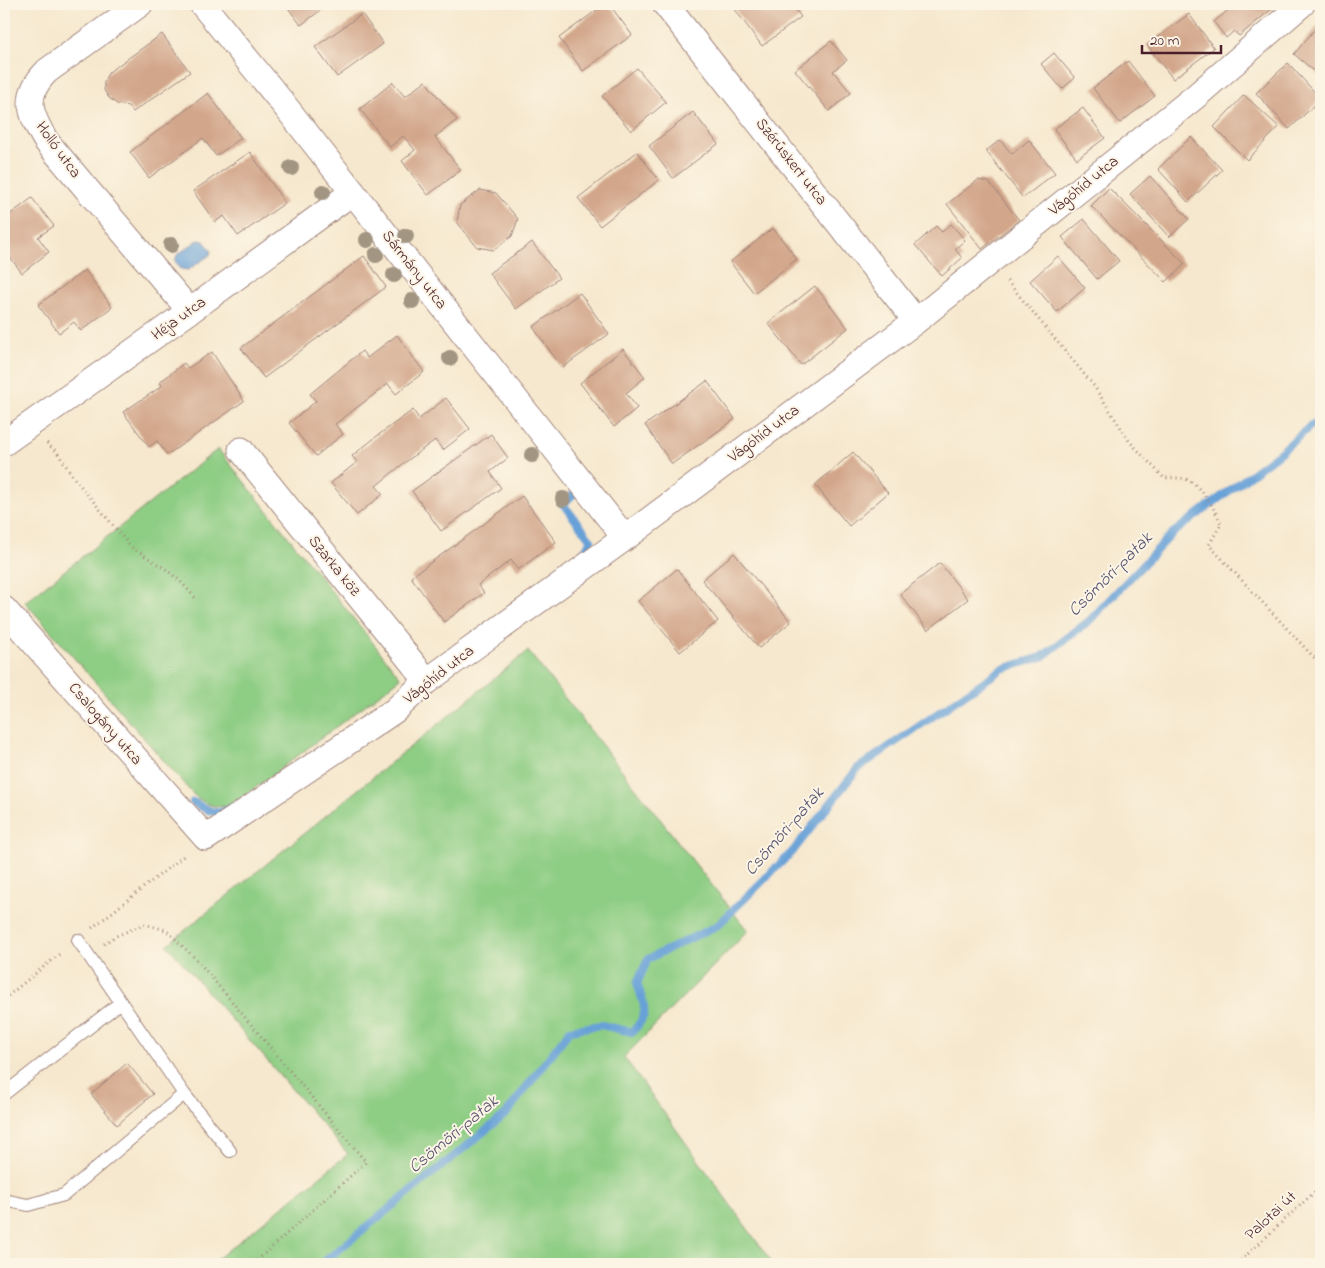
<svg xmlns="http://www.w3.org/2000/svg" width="1325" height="1268" font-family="'Indie Flower',sans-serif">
<rect width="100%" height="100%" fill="#fcf5e5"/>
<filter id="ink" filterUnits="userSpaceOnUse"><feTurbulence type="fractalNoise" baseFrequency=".02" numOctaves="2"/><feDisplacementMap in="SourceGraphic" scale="10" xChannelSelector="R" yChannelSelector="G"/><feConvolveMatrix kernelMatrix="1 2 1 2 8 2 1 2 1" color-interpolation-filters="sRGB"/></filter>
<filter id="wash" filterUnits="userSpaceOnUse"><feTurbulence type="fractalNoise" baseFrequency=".0096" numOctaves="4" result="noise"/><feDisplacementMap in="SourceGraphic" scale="20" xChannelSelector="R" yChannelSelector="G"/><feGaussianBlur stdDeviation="1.12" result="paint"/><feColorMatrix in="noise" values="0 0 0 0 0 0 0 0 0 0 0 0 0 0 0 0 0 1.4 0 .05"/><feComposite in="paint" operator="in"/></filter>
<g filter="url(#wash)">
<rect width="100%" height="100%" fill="#f6e8ce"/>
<path fill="#8ecd84" stroke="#6c7658" d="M218,449l183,229 -170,128c-18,2 -26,-1 -39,-13l-167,-191z
M528,651l220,280 -124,126 149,207h-562l137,-110 -181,-209z"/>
<path fill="#68a1d7" stroke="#596081" d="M198,240l6,1 7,9 -1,5 -22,15 -7,-1 -6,-8 2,-6z"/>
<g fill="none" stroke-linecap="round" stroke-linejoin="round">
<path stroke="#68a1d7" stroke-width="8" d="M580,559l11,-19 -28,-36 17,-16
M193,802c13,8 25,15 38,6
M321,1264l185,-150 64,-84 31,-5 31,7c19,-19 12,-26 5,-49l11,-24 70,-34 75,-74 65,-83 144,-99 40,-12 47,-36 84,-88 105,-79 35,-30 8,-4"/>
</g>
<g id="blocks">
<path fill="#d2a68a" d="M285,4h44l-28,21z
M605,4h4l23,31 -49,36 -24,-33z
M731,4h60l10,13 -39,29z
M1231,4h47l-39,32 -5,-5 -8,7 -12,-16 19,-16z
M362,14l21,30 -46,33 -22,-30z
M1189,14l25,34 -41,31 -26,-34z
M1321,22v55l-27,-23z
M162,34l28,38 -57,40 -5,-6 -11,-2 -8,-6 -5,-8v-9l5,-9z
M831,41l16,19 -14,11 18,22 -22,18 -34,-41z
M1054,53l21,25 -13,11 -21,-25z
M1128,61l27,35 -35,27 -27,-35z
M1288,63l33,36 -32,30 -33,-36z
M637,68l29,34 -35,29 -29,-35z
M425,81l32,39 -22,17 26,33 -33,25 -26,-34 13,-11 -5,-6 -7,-8 -13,11 -30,-38 33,-27 12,15z
M208,93l33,45 -25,18 -13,-18 -54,40 -19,-26z
M1244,95l35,32 -32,33 -33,-33z
M1083,108l22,30 -28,21 -23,-30z
M693,112l25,32 -45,34 -24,-32z
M1191,137l31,33 -34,32 -30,-33z
M1000,140l12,14 17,-14 26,33 -32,25 -37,-47z
M250,152l35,51 -47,33 -14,-20 -9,6 -22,-31z
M637,152l22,28 -59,46 -22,-28z
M1150,176l39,43 -20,18 -39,-43z
M978,180l11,2 30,38 -37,29 -35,-45z
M1109,188l76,76 -19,18 -75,-76z
M480,190l16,3 22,26 -6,17 -18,14 -17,-3 -20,-25 3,-17z
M32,198l22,28 -16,11 11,15 -27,21 -12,-16 -6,4v-42z
M1084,219l35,42 -22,18 -35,-42z
M951,224l14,16 -10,9 7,9 -20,18 -27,-31 21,-19 6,6z
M773,228l24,31 -43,34 -24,-31z
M532,242l27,36 -43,31 -27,-36z
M364,256l22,31 -122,91 -23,-30z
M1058,256l27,32 -28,24 -27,-31z
M85,270l27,37 -31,24 -7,-9 -15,11 -21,-28z
M815,286l33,42 -47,37 -33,-42z
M580,293l29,41 -47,34 -29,-41z
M397,335l27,37 -28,22 -8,-10 -53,40 8,10 -27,22 -27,-33 27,-22 -6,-7 52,-43 5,7z
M623,349l22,28 -19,16 11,15 -23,19 -34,-44z
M212,352l32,49 -77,54 -10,-14 -8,6 -26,-35 39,-26 -2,-4 24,-19 4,5z
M707,381l28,38 -63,45 -27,-39z
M446,398l24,31 -27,21 -8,-10 -31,23 -28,23 7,8 -26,21 -26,-32 26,-21 -5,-6 29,-23 32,-23 6,9z
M491,434l17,24 -18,14 11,16 -60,43 -29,-40z
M853,452l35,41 -39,33 -34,-41z
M522,496l34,46 -38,28 -7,-10 -33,25 6,8 -40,29 -33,-45z
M734,553l57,69 -32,26 -57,-68z
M940,563l28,36 -40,31 -28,-36z
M677,569l41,52 -38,31 -42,-51z
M127,1063l26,31 -36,31 -26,-31z"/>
</g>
</g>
<g filter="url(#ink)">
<use href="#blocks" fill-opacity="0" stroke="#a0847c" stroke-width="1"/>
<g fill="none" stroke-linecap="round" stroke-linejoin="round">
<g stroke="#a0847c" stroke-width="14">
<path id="service" d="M78,940l106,154 46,57
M4,1094l116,-91
M4,1200l24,5 36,-10 120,-101"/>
</g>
<g stroke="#a0847c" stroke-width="27">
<path id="minor" d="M140,4l-93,67c-25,25 -17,43 -1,70l144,170
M202,4l83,102 340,432
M665,4l251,317
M4,443l186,-132 163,-119
M241,450l186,231
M4,609l202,229 188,-127 33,-30 198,-143 291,-217 280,-225 106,-92"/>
</g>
<path stroke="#a0847c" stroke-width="3" stroke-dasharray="1 4" stroke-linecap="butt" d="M1007,281l87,105 36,56 34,36c7,0 18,-1 24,2 12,5 29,32 33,44l-12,21 112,120
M47,443l10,9 17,26 57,69 36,23 16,14 13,15
M92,928l93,-73
M104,944l10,-7 30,-13 22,6 31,30 169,202 -113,102
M4,999l58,-47
M1237,1264l84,-78"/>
<use href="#service" stroke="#fff" stroke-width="12"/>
<use href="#minor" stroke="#fff" stroke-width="25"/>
</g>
<g fill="#a29683">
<circle cx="291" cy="168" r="8"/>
<circle cx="323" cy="192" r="8"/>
<circle cx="406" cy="236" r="8"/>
<circle cx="367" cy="240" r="8"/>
<circle cx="171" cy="245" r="8"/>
<circle cx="376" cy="255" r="8"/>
<circle cx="394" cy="275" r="8"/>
<circle cx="412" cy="301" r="8"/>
<circle cx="450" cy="358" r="8"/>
<circle cx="532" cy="455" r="8"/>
<circle cx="563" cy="499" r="8"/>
</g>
</g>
<g text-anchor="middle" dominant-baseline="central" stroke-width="4" stroke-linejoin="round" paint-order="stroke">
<g font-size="16" fill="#4a1f2b" stroke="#fcf5e5">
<text transform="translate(58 150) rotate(54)">Holló utca</text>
<text transform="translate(791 162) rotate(52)">Szérűskert utca</text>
<text transform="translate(1084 186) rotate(-39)">Vágóhíd utca</text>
<text transform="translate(414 270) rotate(52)">Sármány utca</text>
<text transform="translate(179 319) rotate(-36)">Héja utca</text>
<text transform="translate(764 434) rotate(-37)">Vágóhíd utca</text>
<text transform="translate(334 566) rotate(51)">Szarka köz</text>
<text transform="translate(439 675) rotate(-38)">Vágóhíd utca</text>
<text transform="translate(105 724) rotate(49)">Csalogány utca</text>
<text transform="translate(1271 1216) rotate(-43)">Palotai út</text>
</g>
<g font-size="18" font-style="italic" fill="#565370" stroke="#fcf5e5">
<text transform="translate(1111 575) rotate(-45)">Csömöri-patak</text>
<text transform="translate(785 832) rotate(-49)">Csömöri-patak</text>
<text transform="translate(454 1135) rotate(-40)">Csömöri-patak</text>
</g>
</g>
<rect width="1325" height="1268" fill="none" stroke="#fcf5e5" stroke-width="20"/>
<path d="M1142 45v8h79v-8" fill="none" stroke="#4a1f2b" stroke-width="2.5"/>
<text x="1150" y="45" font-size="15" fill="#4a1f2b" stroke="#fcf5e5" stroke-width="4" paint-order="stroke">20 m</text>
</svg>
